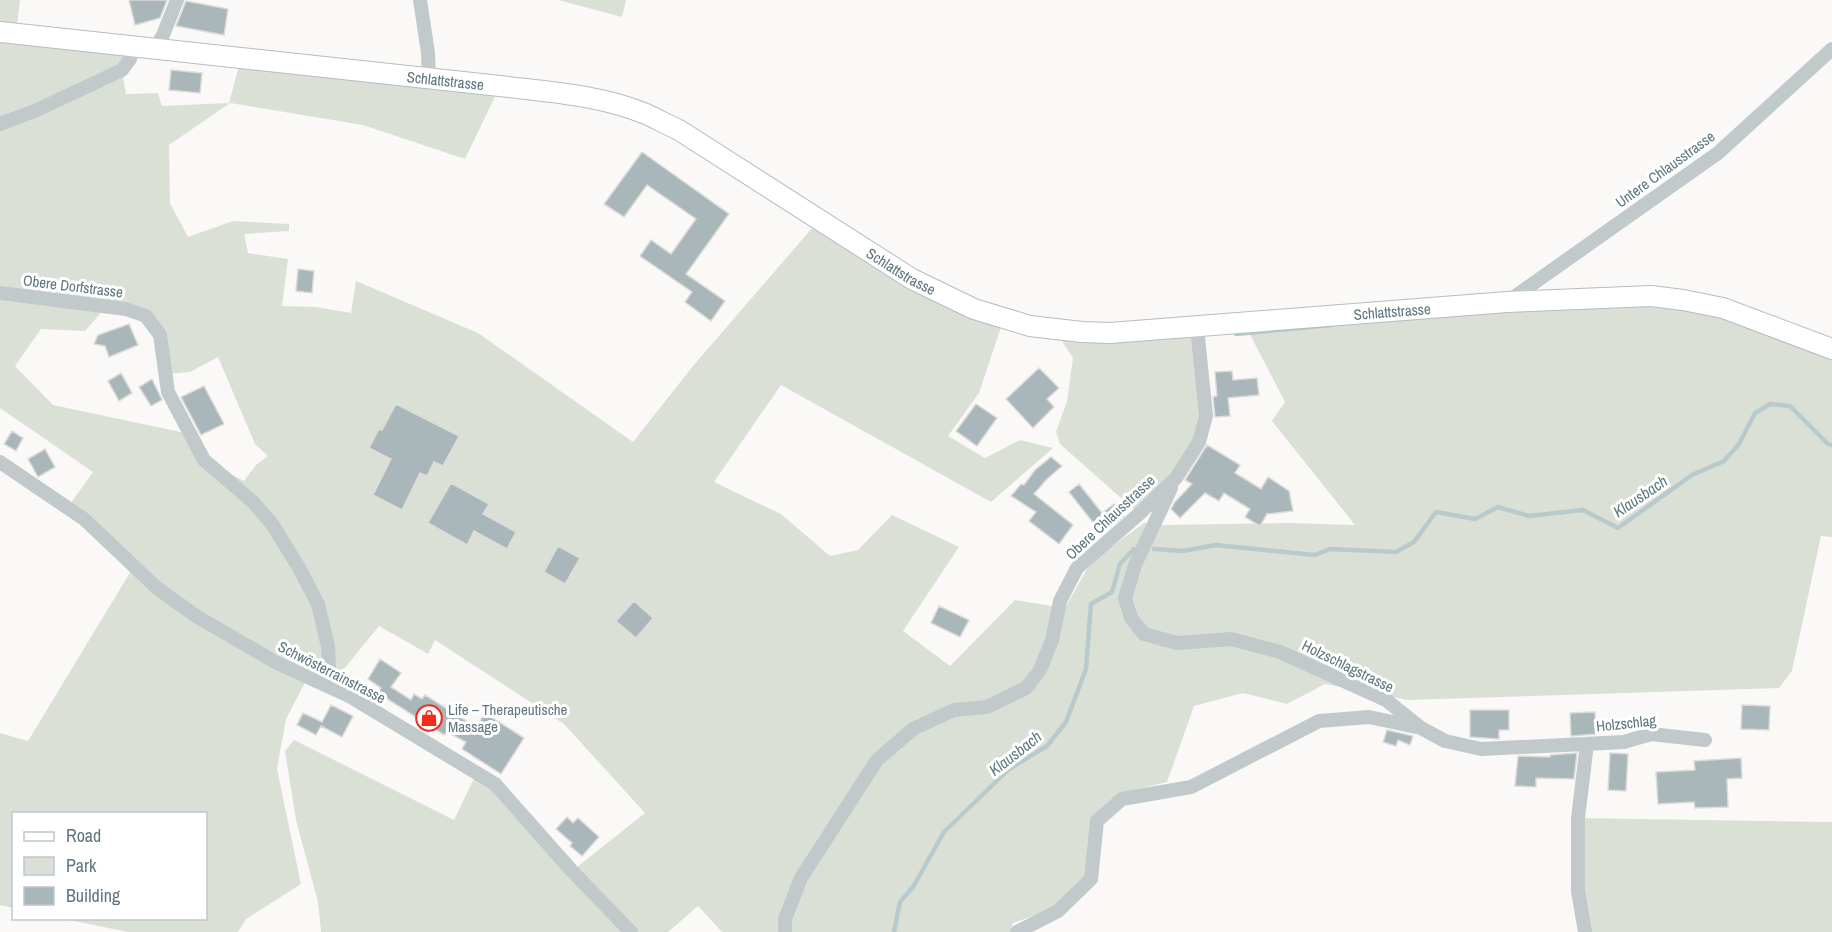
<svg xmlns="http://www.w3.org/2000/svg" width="1832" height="932" font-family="'Archivo Narrow',sans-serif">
<rect width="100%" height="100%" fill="#faf9f7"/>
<path fill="#dbe0d6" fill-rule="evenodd" d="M0,0h20l-4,34 117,14 -11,22 4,24 32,-1 4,13 67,-3 12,-44 259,27 -35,73 -102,-34 -133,-22 -61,42 1,58 18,34 45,-16 56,3v7l-45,3 4,19 40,6 -6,47 34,1 35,6 5,-32 122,52 155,109 60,-76 126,-146 185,98 -25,75 -31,43 37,22 35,-18 33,8 -62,54 -210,-117 -67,97 67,32 49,42 28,-6 34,-35 67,32 -56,84 47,35 65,-66 50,8 26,-46 53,-39 19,2 128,-2 64,2 -83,-104 13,-19 -41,-79 407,-27 181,48v193l-11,-1 -29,135 -13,17 -371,12 -83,-16 -38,20 -44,-11 -49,13 -27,76 -44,11 -30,26 -8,60 -29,29 -43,15 -3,9h-288l-24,-26 -30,26h-347l-3,-30 -22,-82 -11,-69 9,-11 160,80 23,-48 95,99 73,-58 -81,-89 -129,-84 -7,14 -49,-28 -49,60 -22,-9 -22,42 -9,50 24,115 -55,35 -8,13h-110l-64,-13 142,-1v-104h-192l-1,94 -13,-3v-172l28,8 106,-175 -66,-59 25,-35 -93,-64zM112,300l48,35 6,39 24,-2 28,-15 37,87 13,12 -12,9 -12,16 -40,-21 -14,-26 -137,-29 -38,-39 26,-37 44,2z
M558,0h68l-4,17z
M1197,327l9,89 -7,26 -60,72 -79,-70 -4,-12 11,-31 6,-43 -18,-28z
M1578,818l254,4v110h-247z"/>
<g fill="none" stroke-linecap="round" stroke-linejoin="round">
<path stroke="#b9cacc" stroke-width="4.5" d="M1236,334l96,-9
M1154,549l29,2 33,-6 99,10 15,-6 66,3 18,-10 22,-30 39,7 23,-12 31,9 54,-6 35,18 74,-53 32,-14 15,-17 16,-31 15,-9 20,2 38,38 4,1
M894,932l6,-30 13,-15 31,-55 65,-63 38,-23 19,-24 20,-53 5,-65 21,-12 8,-28 14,-15"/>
</g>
<path fill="#a9b6ba" stroke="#dcdbd9" stroke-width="1.5" d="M129,0h38l-7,18 -25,7z
M186,1l42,8 -4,26 -48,-9z
M171,70l31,3 -2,20 -31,-3z
M642,152l87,62 -43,60 39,27 -14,20 -26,-19 7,-10 -52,-36 11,-16 20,14 25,-35 -49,-34 -23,32 -20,-13z
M298,269l16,2 -2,22 -16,-2z
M129,324l9,21 -29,12 -4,-11 -11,-2 4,-9z
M1039,368l20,20 -12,11 7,8 -21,21 -27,-29z
M1232,371l1,9 24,-2 2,17 -31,3 2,18 -15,1 -2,-20 4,-1 -2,-24z
M121,373l11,20 -13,8 -11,-20z
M152,379l10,21 -11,6 -12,-19z
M204,386l20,38 -23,11 -20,-38z
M396,404l63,32 -16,30 -9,-4 -7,14 -7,-3 -18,37 -29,-15 18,-36 -22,-11 10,-19 3,1z
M976,404l21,14 -20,28 -21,-15z
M12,431l11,7 -7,13 -12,-7z
M1207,445l33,20 -5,8 26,16 7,-12 21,14 4,20 -26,3 -7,12 -15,-9 5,-8 -26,-16 -5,8 -14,-8 -25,25 -9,-9 4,-7 17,-18 -7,-4z
M45,449l10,18 -17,10 -10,-18z
M1051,457l11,9 -15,13 -13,15 39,31 -14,19 -30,-23 7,-9 -25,-16 10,-12 3,1 11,-15z
M451,483l38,21 -6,10 33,18 -9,17 -33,-18 -7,14 -39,-22z
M1079,484l23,29 12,-9 10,12 -22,18 -33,-42z
M558,546l22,12 -15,26 -21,-12z
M634,601l19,17 -17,20 -20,-17z
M939,606l30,14 -9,17 -29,-14z
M380,659l21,14 -10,14 20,13 3,-6 8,5 3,-4 51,32 9,-14 39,25 -23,36 -39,-25 4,-7 -19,-10 -3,3 -66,-42 3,-5 -13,-9z
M331,705l22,11 -11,21 -21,-11 -5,9 -19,-10 6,-12 19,9z
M1742,705l28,1 -1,24 -28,-1z
M1470,710h39v20h-10v9l-29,-2z
M1595,712l1,22 -25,2 -1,-23z
M1387,730l26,6 -3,9 -12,-5 -2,6 -13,-4z
M1577,753l-3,26 -38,-1v9l-21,-1 3,-30 32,1v-2z
M1610,753l18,1 -2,37 -18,-1z
M1741,758l1,20 -15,1 1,28 -33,1 -1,-6 -36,2 -2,-32 39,-2 -1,-9z
M567,817l6,6 5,-5 21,19 -17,19 -12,-10 2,-3 -16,-14z"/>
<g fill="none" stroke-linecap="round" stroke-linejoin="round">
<g stroke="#b4bdc0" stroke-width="22">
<g id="secondary">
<path id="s1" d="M0,32l500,54c49,6 100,9 146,28 11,5 22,11 33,16l233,149 62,30 56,17 52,6 28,1 397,-31 144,-6 32,4 40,8 109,41"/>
</g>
</g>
<path stroke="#c2c9cb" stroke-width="14" d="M420,0l8,53 1,26
M154,50l9,-15 14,-35
M0,124l37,-14 85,-40 8,-11 3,-11
M0,293l126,16 20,7 14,19 8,57 36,68 49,42 19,22 26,42 20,38 10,43 2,39
M1507,302l211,-149 114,-104
M0,462l84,57 73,69 39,28 81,47 74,34 144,87 77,87 59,61
M1171,488l-36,77 -10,33 6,20 13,16 33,9 54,-4 49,13 106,48 35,28 24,13 36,8 143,-7 27,-8 54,6
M785,932v-13l16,-41 76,-118 36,-31 41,-19 33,-3 39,-19 14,-18 12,-30 8,-39 17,-33 62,-54 37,-36 23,-36 7,-26 -9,-89
M1017,932l41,-21 33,-32 6,-58 25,-22 69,-12 128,-66 50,-4 47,10
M1585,932l-7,-41v-73l9,-74"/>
<use href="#secondary" stroke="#fff" stroke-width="20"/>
</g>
<defs>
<g id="shop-ring" transform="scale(1.35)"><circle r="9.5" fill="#fff" stroke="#f42a1d" stroke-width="1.5"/><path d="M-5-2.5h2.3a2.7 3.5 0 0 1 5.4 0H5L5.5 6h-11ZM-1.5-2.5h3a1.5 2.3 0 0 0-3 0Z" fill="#f42a1d"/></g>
</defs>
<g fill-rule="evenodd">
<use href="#shop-ring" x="429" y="718"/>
</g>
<g text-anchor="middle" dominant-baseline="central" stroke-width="6" stroke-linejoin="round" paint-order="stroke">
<g font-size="15" fill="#5e767f" stroke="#fff">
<text stroke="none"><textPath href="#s1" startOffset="448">Schlattstrasse</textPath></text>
<text transform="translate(1665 169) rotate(-36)">Untere Chlausstrasse</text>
<text stroke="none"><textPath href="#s1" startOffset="952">Schlattstrasse</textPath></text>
<text transform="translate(73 286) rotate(7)">Obere Dorfstrasse</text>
<text stroke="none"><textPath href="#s1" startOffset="1456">Schlattstrasse</textPath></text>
<text transform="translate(1110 517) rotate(-43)">Obere Chlausstrasse</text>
<text transform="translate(1348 666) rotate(26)">Holzschlagstrasse</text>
<text transform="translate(332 672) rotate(27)">Schwösterrainstrasse</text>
<text transform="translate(1626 723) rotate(-6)">Holzschlag</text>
</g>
<g font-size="15" fill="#5e767f" stroke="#fff" text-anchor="start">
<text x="448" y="709">Life – Therapeutische<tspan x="448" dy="17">Massage</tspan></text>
</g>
<g font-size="16" font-style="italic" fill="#5d7c7e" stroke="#fff">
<text transform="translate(1640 496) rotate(-34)">Klausbach</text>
<text transform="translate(1015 753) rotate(-38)">Klausbach</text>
</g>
</g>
<rect x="12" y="812" width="195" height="108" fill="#ffffff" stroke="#bfc8cc" stroke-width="1.5"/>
<rect x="24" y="832" width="30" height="9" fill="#ffffff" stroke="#bfc8cc" stroke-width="1.5"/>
<text x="66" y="842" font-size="18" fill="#5e767f">Road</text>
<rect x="24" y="857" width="30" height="18" fill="#dbe0d6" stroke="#bfc8cc" stroke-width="1.5"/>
<text x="66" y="872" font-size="18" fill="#5e767f">Park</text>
<rect x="24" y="887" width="30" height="18" fill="#a9b6ba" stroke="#bfc8cc" stroke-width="1.5"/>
<text x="66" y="902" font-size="18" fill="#5e767f">Building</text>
</svg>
